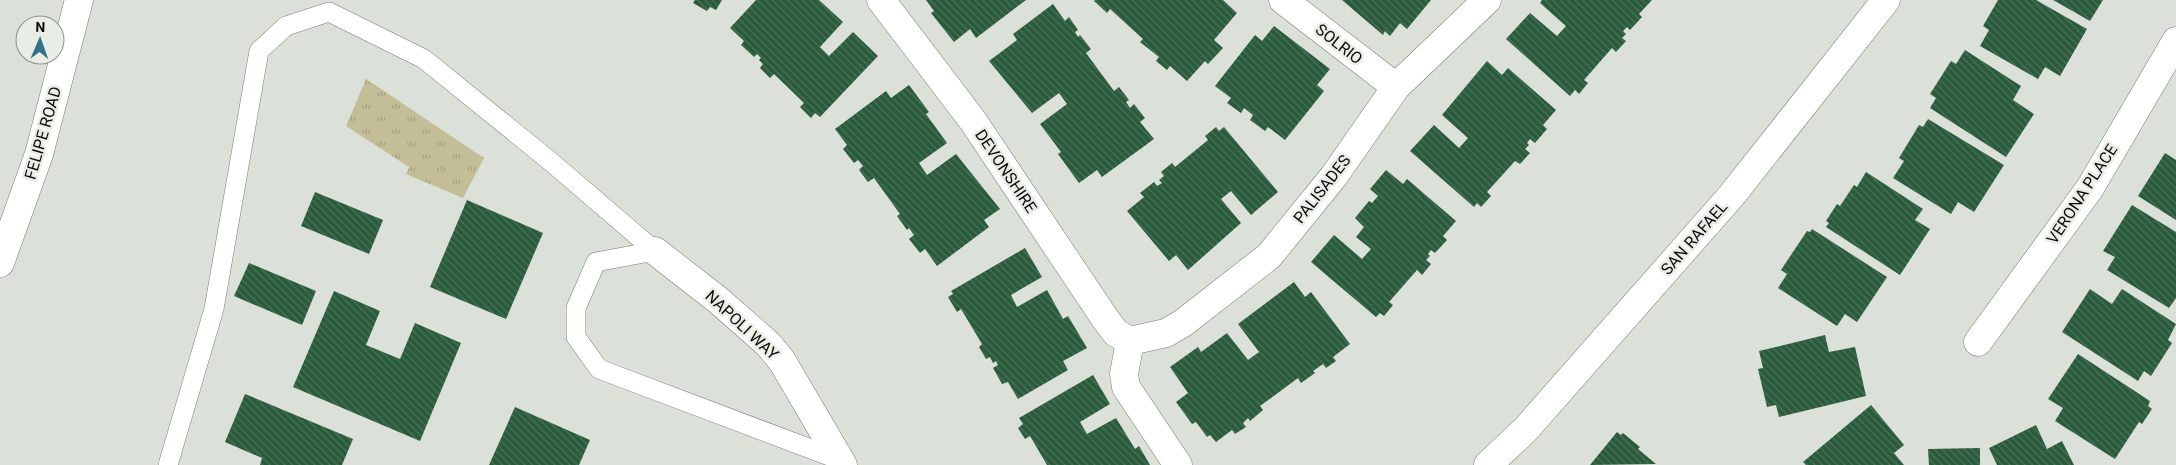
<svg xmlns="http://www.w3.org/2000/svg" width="2176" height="465" font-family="Roboto,sans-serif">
<defs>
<pattern id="grass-tufts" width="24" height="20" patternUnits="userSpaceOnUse" patternTransform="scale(1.25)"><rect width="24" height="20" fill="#c3bd98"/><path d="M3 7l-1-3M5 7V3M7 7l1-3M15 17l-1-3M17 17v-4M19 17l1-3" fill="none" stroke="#a6a182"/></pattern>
<pattern id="building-back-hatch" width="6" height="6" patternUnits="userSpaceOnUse" patternTransform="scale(1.25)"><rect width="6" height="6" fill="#2a5b3c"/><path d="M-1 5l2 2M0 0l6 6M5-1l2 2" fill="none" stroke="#4d725a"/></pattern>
</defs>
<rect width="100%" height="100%" fill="#dbe0d8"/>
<path fill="url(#grass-tufts)" d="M366,79l118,79 -21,40 -57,-24 3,-7 -63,-41z"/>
<path fill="url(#building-back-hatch)" d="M695,0h27l-6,10 -6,-3 -3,4 -14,-8z
M756,0h63l24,22 -23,25 9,9 24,-24 25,24 -58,61 -5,-4 -4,5 -11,-11 4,-4 -30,-29 -4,4 -10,-10 3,-4 -4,-4 2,-2 -4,-4 -3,3 -13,-12 3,-4 -14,-13z
M926,0h100l-50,38 -6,-9 -16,13 -23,-29 3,-2z
M1095,0h128l14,13 -23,27 9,8 -15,16 -3,-3 -18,20 -17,-15 -3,4 -11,-9 3,-4 -19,-15 3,-3 -33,-30 -3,4 -13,-12z
M1342,0h89l-24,29 -7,-6 -10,13 -5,-5 -2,4z
M1542,0h110l-13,14 3,3 -12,13 -3,-3 -4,4 3,3 -4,4 4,3 -10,11 -4,-4 -28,32 4,3 -9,11 -4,-4 -5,6 -64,-57 24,-26 27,23 9,-10 -26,-23z
M1998,0h38l51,29 -27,47 -15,-9 -7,12 -58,-33 9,-16 -6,-4z
M2053,0h50l-13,21z
M1053,4l12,17 4,-4 9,13 -3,2 3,5 2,-2 11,14 -5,4 28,38 5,-4 10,13 -3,2 4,6 4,-4 11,14 -5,4 14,17 -52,38 -5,-7 -18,13 -21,-29 3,-2 -21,-28 27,-20 -8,-11 -27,20 -43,-52 28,-21 -4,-6z
M1274,26l56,43 -13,16 7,6 -39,49 -17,-13 -3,4 -15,-11 3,-5 -9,-7 -3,5 -14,-10 4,-5 -16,-12 40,-51 7,6z
M1965,50l56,36 -8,14 21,14 -28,43 -76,-49 6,-10 -6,-4 21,-33 5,3z
M1487,61l15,14 6,-7 48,42 -13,15 4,4 -12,14 -5,-4 -3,4 2,2 -4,4 5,4 -10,11 -5,-3 -28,31 4,4 -10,11 -4,-4 -3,4 -64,-56 24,-26 25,23 9,-10 -26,-23z
M909,85l20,27 -3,2 21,29 -28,20 8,12 29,-21 44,55 -16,11 5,7 -52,39 -12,-17 -5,4 -11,-14 5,-4 -5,-7 -2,2 -10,-14 3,-2 -26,-36 -6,4 -9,-12 4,-4 -5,-6 -4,3 -11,-14 4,-4 -12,-16 51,-38 5,7z
M1928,119l76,46 -30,47 -16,-10 -7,12 -58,-36 11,-17 -5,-3 20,-33 4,2z
M1216,127l3,4 5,-4 54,65 -27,23 -20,-24 -10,8 20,24 -53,47 -12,-15 -7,6 -42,-50 17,-14 -4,-4 14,-11 3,4 5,-3 -3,-3 5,-4 -3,-4 11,-9 3,4 33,-27 -3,-4z
M2165,153l11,7v60l-38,-24z
M1386,170l17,14 4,-5 49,42 -13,15 4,4 -12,13 -4,-3 -3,4 2,2 -4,4 5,4 -9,11 -5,-5 -28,32 4,3 -9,11 -4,-3 -4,4 -65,-55 23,-27 28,24 9,-10 -15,-12 8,-10 -9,-9 14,-17 3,2 6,-7 -8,-7z
M1866,172l57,37 -8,11 15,9 -30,46 -74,-48 3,-4 -3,-2 11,-17 3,2 14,-21 3,2z
M315,192l68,28 -14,34 -68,-28z
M467,200l76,33 -37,86 -76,-32z
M2132,205l44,27v66l-7,10 -62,-38 8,-13 -12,-6z
M1812,229l75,48 -30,45 -12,-8 -8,12 -59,-38 9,-14 -6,-4 26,-39 3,1z
M1025,248l17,29 -31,18 6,12 30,-17 16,29 5,-3 19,32 -24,13 5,9 -50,29 -10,-17 -6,2 -9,-16 5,-3 -2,-4 -3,2 -3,-6 -4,2 -7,-12 3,-3 -21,-35 -4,3 -9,-15 5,-3 -2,-3z
M249,263l67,28 -14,34 -68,-29z
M1294,282l11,15 6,-5 39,52 -17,13 3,4 -10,7 -3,-4 -10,7 2,2 -14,10 -3,-5 -38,28 3,4 -13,11 -2,-3 -5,5 3,4 -11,7 -3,-4 -16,12 -6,-7 -3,2 -11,-15 -4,2 -16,-22 12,-9 -18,-26 28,-20 3,5 26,-19 21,27 11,-8 -21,-28z
M2090,289l22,15 10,-15 54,35 -8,16 4,3 -21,33 -7,-5 -6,10 -76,-49z
M334,291l46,20 -14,34 34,14 15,-36 46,20 -41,98 -127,-54z
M1825,335l4,17 26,-5 11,49 -87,21 -3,-12 -9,2 -9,-38 5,-1 -4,-17z
M2078,354l72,47 -2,5 4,3 -10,15 -3,-2 -24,37 -60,-38 8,-13 -15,-9z
M1093,375l17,29 -30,18 7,12 29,-16 19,31 4,-3 11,19h-103l-17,-29 -5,3 -7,-11 5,-4 -4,-6z
M245,394l108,45 -11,26h-82l2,-7 -37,-16z
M1871,405l33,40 -10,8 10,12h-98l-3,-3z
M515,407l75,33 -11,25h-90z
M2036,425l11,24 15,-8 12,24h-77l-8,-17z
M1617,432l4,3 2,-2 17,14 -2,2 18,15 -66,1z
M1980,448v17h-51l-1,-16z"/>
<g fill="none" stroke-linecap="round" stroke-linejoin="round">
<g stroke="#787d76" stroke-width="20">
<path id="service" d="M655,251l-59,11 -20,46v29l23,32 241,91
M168,465l46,-156 45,-258 27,-25 43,-14 95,47 126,102 105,90"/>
</g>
<g stroke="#787d76" stroke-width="29">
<path id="minor" d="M881,0l92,121 133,199 10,13 14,8
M1283,0l113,87
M1130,341l36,-8 17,-10 86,-67 65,-80 62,-89 91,-87
M1130,341l-6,33 2,13 52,78
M1978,342l112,-154 86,-147"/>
</g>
<g stroke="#787d76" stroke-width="29">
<path id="tertiary" d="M655,251l63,49 50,44 14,17 61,104
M1488,465l38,-36 206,-234 154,-195"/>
</g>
<g stroke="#787d76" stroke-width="29">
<path id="secondary" d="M0,263l39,-109 40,-154"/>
</g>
<use href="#service" stroke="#fff" stroke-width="19"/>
<use href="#minor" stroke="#fff" stroke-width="28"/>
<use href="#tertiary" stroke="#fff" stroke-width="28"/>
<use href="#secondary" stroke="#fff" stroke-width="28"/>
</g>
<g text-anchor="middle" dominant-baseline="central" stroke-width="5" stroke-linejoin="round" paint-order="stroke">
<g font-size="16" fill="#0b0c0a" stroke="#e8ede5">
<text transform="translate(1339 44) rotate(38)">SOLRIO</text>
<text transform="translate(43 133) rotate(-74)">FELIPE ROAD</text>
<text transform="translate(1006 171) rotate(56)">DEVONSHIRE</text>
<text transform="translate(1322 189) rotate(-52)">PALISADES</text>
<text transform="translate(2082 194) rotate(-57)">VERONA PLACE</text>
<text transform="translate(1694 238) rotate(-49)">SAN RAFAEL</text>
<text transform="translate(742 325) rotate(43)">NAPOLI WAY</text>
</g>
</g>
<g transform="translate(40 40) rotate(2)"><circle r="24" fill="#e8ede5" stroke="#90938d"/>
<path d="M0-4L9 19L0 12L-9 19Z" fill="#357188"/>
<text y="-8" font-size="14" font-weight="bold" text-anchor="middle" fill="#0b0c0a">N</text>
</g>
</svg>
